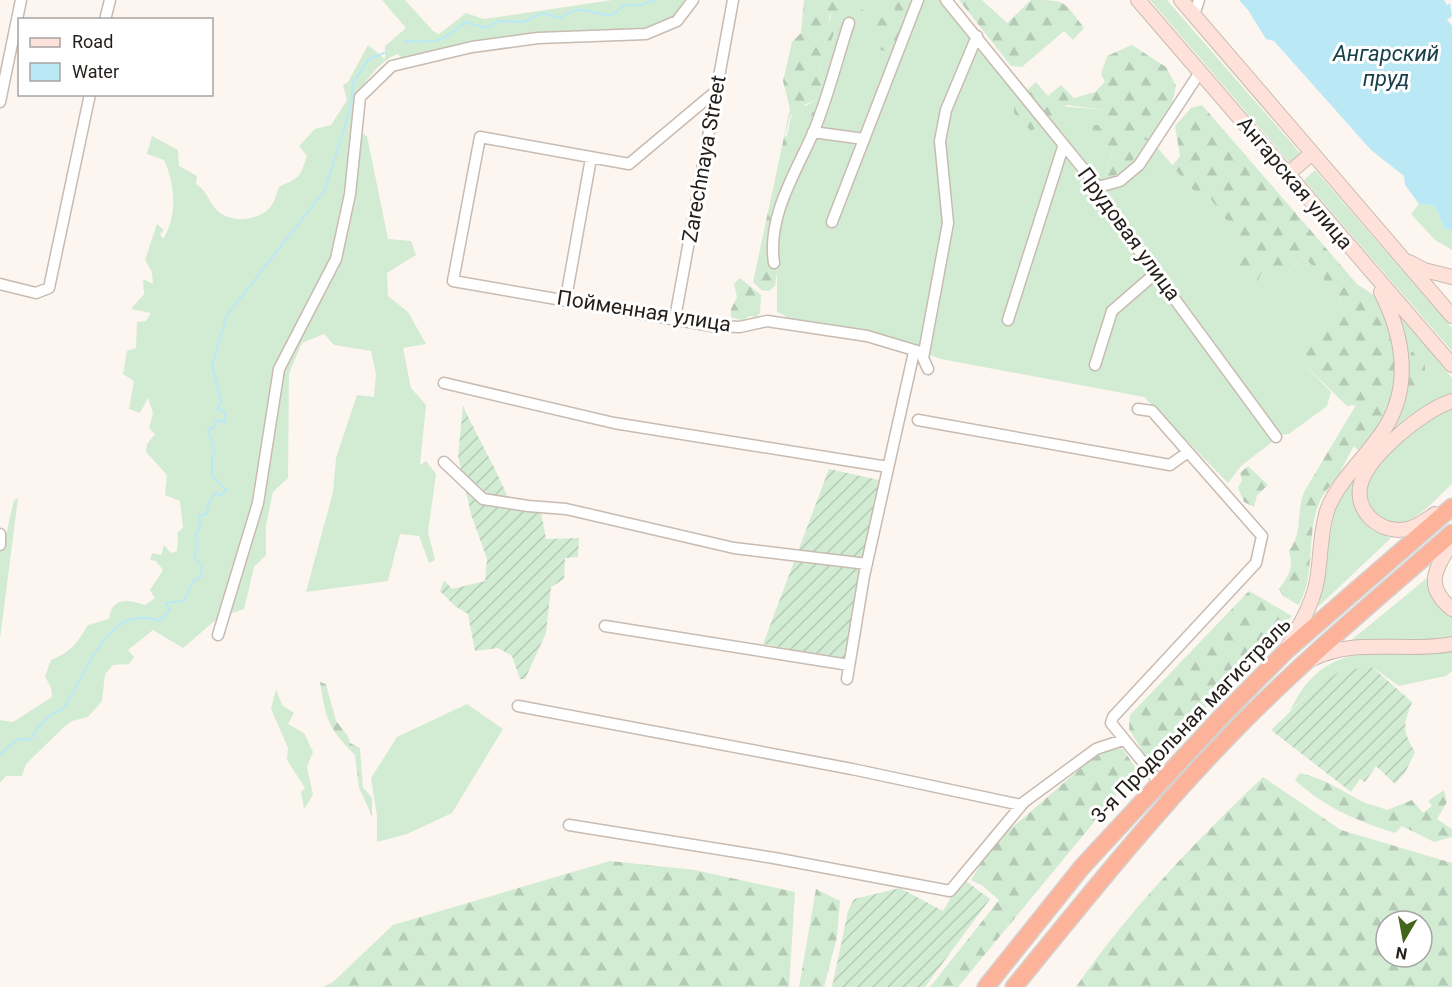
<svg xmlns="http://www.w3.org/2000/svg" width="1452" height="987" font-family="Roboto,sans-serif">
<defs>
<pattern id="forest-firs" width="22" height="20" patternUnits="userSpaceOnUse" patternTransform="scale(1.5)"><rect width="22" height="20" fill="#d2ecd4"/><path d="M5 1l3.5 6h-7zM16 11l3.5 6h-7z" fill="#b4cab5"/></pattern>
<pattern id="garden-furrows" width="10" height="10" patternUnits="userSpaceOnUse" patternTransform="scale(1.5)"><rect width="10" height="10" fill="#d2ecd4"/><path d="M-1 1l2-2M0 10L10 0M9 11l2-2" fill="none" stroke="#b4cab5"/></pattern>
</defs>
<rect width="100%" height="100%" fill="#fdf5ef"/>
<path fill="#d2ecd4" d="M382,0h23l28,31 6,3 27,-21 18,6 128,-19h77l-4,8 -23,16 -16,6 -77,5 -168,24 -3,-5c-17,5 -39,32 -43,50 -2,8 -2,16 -3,24l15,8 21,103 23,2 5,14 -29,18 1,23 20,16 18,32 -23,4 8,40 15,17 -6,60 6,-4 10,13 -8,58 7,28 -6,3 -10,-27 -19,-2 -12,47 -82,11 27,-100 3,-34 21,-63 17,2 2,-23 -5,-23 -37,-6 -10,-11 -22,9 -13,30 -1,105 -15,14 -7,33v30l-12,12 -10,42 -26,9 -35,30 -30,-18 -25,20 6,7 -5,7 -16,1 -8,9 -3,27 -14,16 -16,4 -9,7 -37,36 -4,12h-16l-6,7v-63l13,2 39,-25 -1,-9 -6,-12 6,-16c20,-8 26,-17 37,-35l21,-6c3,-22 18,-20 36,-14l10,-7 -5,-8 13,-20 -7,-9 -6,-1 2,-7 9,2 3,-10 7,8 6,-2 1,-19 5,-4 -3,-27 -15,-6 2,-20 -21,-23 1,-8 8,-10 -6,-6 4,-15 -5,-15 -8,15 -11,-4 5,-28 -11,-7 4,-23 9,-3 1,-26 9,-1 5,-8 -20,-4 13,-15 -1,-15 10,5 -1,-12 -7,-12 12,-36 7,6 -4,4 3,5c15,-23 12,-55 1,-79l-17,-6 5,-18 26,14 1,16 18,10 -1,8c11,7 12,16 20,25 14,16 45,12 56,-4 3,-5 5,-13 7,-18 23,-11 20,-9 28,-31l-8,-10 16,-17 16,-4 16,-25 -4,-15 5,-3 20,-37 17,14v-13l21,-18z
M835,0h109l75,98 -5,4 90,8 -5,15h-8l22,23 -7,28 27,-16 8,-21 10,1 52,61 7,-3 28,38 10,8 14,28 16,13 25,-29 21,22v6l15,12 3,8 -18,16 2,14 -23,29 28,29 -4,14 -38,28 -8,1 -40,31 -13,17 -84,-86 -203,-38 -86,-29 -60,-9 -18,-9v-39l-17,-21 13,-25v-34l19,-79 25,-15 7,-23 -9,-18 13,-31z
M1150,0h17l134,154 -10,9 -3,-2z
M1315,170l137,158v23l-148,-171z
M1419,204l16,2 9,22 8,3v19l-17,-10 -24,-26z
M1395,309l57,69v16l-15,6 -54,46 -26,65 15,19 19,8 -73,69 17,-100c12,-25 33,-45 50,-67 29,-38 31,-89 10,-131z
M1452,406v78c-20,18 -48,56 -76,31 -7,-6 -13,-18 -12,-29 5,-27 65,-67 88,-80z
M18,498l-18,141v-95l6,-9 8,-35z
M1427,578l14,31 11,8v22l-22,3h-81z
M1452,650v21l-6,5 -47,10 -28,-20 -55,21 -26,24c39,-81 94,-49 162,-61z
M276,689l6,16 12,8 -6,11 16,9 9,19 -6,15 6,28 -9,14 -3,-17 4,-4 -18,-28 1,-12 -17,-39z
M467,704l36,25 -51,84 -45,21 -30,8v-26l-6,-38 26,-41z"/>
<path fill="url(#forest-firs)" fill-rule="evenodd" d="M804,0h35l55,23 5,-8 -7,-9 2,-5 17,4 -19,49 -13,-5 3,-14 -5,-8 -22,-10 -9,3 -16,-6 -2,13 6,6 -8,21 -11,4 9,18 -7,23 -13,6 11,8 -3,11 -21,-10 -6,21 3,4 -15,54v34l-13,25 17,21 -2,13 -6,5 -8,-1 -8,-8 37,-173 -7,-28 9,-39 9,-9z
M959,0h23l25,23 24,-23c35,0 32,0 53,28l-11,12 -9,-9 -42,36 -11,-1z
M1132,45l34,22 10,19 -5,23 -20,31h-10l-8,20 -23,20 -4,-4 7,-28h-13l-9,-23h8l5,-15 -38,-5 -9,20 -9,-5 -17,11 -17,-18v-11l22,-20 12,14 13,-11 13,13 21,-6 10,-10 -4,-8 6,-18z
M1202,105l155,179c6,4 13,8 19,14 26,26 26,94 7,124 -6,11 -16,19 -25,28l-4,-4c-5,8 -14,27 -17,32 -9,10 -16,18 -20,31 -10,31 -2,67 -18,96l-16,-9 -4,-7c10,-14 15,-21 10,-38 14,-18 7,-39 15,-59l52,-87 -9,1 -44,-43 8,-21 14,-8 -2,-14 19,-16 -3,-8 -15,-12v-6l-21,-22 -25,29 -16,-13 -7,14h-9l-8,-23 10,-19 -10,-8 -28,-38 -7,3 -31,-35 8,-10 -5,-30 16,-18z
M740,278l21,17 -1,18 -4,4 -7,-1 -6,5 -12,-4v-8l6,-12 -3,-13z
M1419,351l6,3v21l-8,3 -2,17 -6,1 -3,-2 5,-42z
M1248,466l20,19 -11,10 -3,12 -10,-5 -6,-14 4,-8 -2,-7z
M1249,591l43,25 -130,138 -16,3 -17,-28 1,-14z
M320,682l6,2 10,37 12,15 2,7 10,5 3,39 9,11v18l-13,-28 -4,-33c-27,-27 -29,-35 -35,-73z
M1115,748l8,1 14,21 -179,217h-28l69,-87 -16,-14 -12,-6 22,-36 103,-89z
M1300,773c25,6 39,16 61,28 7,4 17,5 26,9l25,-10 11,13 9,-7 -4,-5 16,-11 3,12 -10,17 15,10v8l-18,5 -32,-16 -7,7c-38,-12 -71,-26 -100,-53z
M1263,777l78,53 111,33v124h-376c53,-77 120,-146 187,-210zM1386,921h36v36h-36z
M610,861l85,9 100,22 -6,95h-466l10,-5 60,-57z
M816,889l24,12 -3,36 -13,50h-25z"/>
<path fill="url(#garden-furrows)" d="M463,406c15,33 34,63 47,97l31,9 5,27 33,-1 -1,19 -13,1 -1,21 -13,8 -5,46 -21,46h-5l-8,-23 -14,-8 -23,3 -7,-37 -13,-8 -15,-15 4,-11 8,9 33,-8 2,-22 -16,-45 -13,-58z
M829,469l50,11 -35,180 -81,-16z
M1371,666l41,36c-9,23 -10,28 3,50l-10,21 -10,11 -19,-18 -11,16 -5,-3 -9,13 -80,-62 45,-43 23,-15z
M962,878l28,21 -65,88h-93l16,-76 6,-12 46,-11 43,23z"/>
<path fill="#bbe8f5" d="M1239,0h205l3,5 3,-2 2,13 -5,4 5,6v205l-8,-3 -9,-22 -16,-2 -14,-19 -1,-9 -33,-26 -97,-109 -8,-2 -18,-29z"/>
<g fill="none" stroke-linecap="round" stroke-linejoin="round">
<path stroke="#bbe8f5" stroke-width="2" d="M405,41c30,2 37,2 60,-19l21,6 13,-7 24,1 20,-9 17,5c24,-17 29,-2 53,-3l11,-10h18l12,-5
M0,754l18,-15 12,1c6,-11 20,-28 33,-31 22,-31 44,-108 96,-88l11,-11 -4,-7 18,-2 10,-21 7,-3 1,-11 -8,-10 4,-12 -3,-9 6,-9 -2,-10 8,-2 1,-10 8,-12 5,4 5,-6 -14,-15v-19l3,-4 -7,-23 5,-1 4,-8 8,2v-10l-8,-3 4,-7 -9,-37 15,-50 98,-125 26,-84 2,-23 16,-24 15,-6"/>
<g stroke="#c8bbb1" stroke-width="13">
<path id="minor" d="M946,0l152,187 6,16 172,234
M1194,15l5,-15
M105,20l5,-20
M716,91l-87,73 -149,-27 -27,144 259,45 28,1 27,-6 100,15 57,17
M0,102l21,-102
M813,132l51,7
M1098,187l22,-6 19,-16 61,-93
M832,222l86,-222
M774,263c-7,-46 21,-89 39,-130 15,-35 24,-74 36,-110
M0,284l36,9 13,-5 41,-194
M566,298l25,-140
M675,318l58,-318
M1008,320l55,-173
M1095,365l17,-54 45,-39
M928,369l-5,-11 25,-135 -8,-82 6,-31 31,-74
M444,383l170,40 274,44
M1138,409l14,2 110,125 -6,27 -143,154 -2,6 48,59
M918,420l252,45 18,-13
M444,462l39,37 45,7 38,3 168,39 133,16
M0,534v11
M605,626l244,39
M218,635l40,-132 21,-134 57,-110 14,-65 10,-97 32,-31 80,-19 66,-9 108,-4 31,-13 16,-21
M847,679l17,-103 50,-224
M518,706l334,63 169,36
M569,825l205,33 176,33 74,-89 72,-53 27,-9"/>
</g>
<g stroke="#c8bbb1" stroke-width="16">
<path id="secondary" d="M1138,0l314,365
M1181,0l271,316
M1288,174l23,-20
M1409,262l15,8 28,7
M1435,514c-9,6 -18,13 -28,15 -27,6 -54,-19 -46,-46 9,-29 63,-73 91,-82
M1452,542c-16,26 -29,44 0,67
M1288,647c11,-21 25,-43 29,-67 4,-22 3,-50 11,-72 12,-29 36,-49 53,-74 32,-44 23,-97 0,-142
M1312,659c43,-22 94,-6 140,-15"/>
</g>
<g stroke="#d3d2d1" stroke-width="19">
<path id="trunk" d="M986,987l96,-120 139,-150 65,-66 166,-144
M1014,987c71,-87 141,-175 219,-255 69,-71 145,-134 219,-199"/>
</g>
<use href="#minor" stroke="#fff" stroke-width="10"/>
<use href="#secondary" stroke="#fee2d9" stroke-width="14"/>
<use href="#trunk" stroke="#fcb39a" stroke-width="16"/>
</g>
<g text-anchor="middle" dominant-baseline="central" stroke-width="6" stroke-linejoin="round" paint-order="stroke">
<g font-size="21" fill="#231e1a" stroke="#fff">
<text transform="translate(704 159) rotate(-80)">Zarechnaya Street</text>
<text transform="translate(1295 183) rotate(50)">Ангарская улица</text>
<text transform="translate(1129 234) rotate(54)">Прудовая улица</text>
<text transform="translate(644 311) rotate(9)">Пойменная улица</text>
<text transform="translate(1191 720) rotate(-46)">3-я Продольная магистраль</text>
</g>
<g font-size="22" font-style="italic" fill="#17404a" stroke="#fff">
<text x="1386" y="53">Ангарский<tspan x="1386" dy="25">пруд</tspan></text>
</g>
</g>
<rect x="18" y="18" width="195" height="78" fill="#ffffff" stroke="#a7a5a3" stroke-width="1.5"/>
<rect x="30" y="38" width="30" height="9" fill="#fee2d9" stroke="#a7a5a3" stroke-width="1.5"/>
<text x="72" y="48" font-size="18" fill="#231e1a">Road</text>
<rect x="30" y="63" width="30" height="18" fill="#bbe8f5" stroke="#a7a5a3" stroke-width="1.5"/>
<text x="72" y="78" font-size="18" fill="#231e1a">Water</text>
<g transform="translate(1404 939) rotate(190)"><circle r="28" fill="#ffffff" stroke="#a7a5a3" stroke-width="1.5"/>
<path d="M0-4.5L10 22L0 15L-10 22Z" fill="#43651c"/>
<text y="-9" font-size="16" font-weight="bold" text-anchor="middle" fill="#231e1a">N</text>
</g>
</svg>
